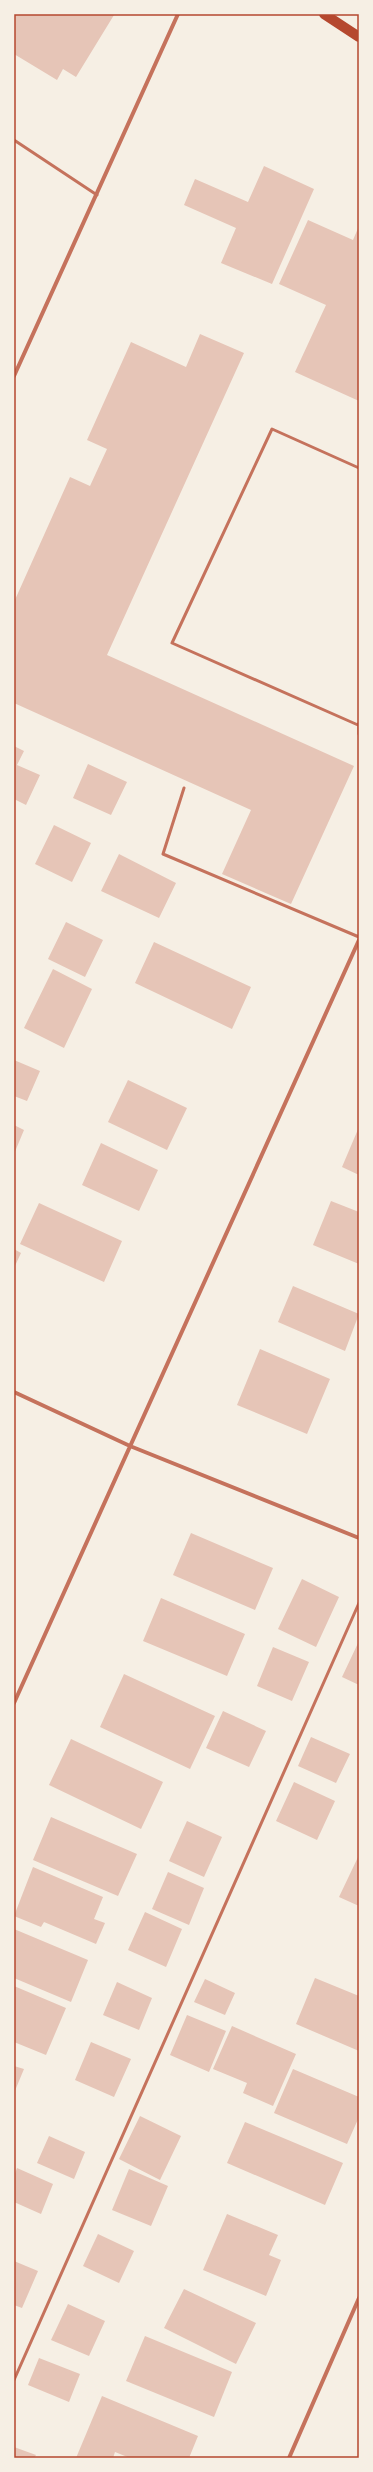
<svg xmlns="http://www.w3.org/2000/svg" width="373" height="2472" font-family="'Public Sans',sans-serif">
<rect width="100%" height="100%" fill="#f6efe4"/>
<path fill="#e6c5b7" d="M14,14h99l1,1 -38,62 -13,-8 -6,11 -43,-26z
M264,166l50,23 -42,95 -51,-21 15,-35 -52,-23 11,-26 53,23z
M308,220l45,20 6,-14v175l-64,-29 31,-67 -47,-21z
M200,334l44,19 -137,302 247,111 -63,138 -69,-30 29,-64 -237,-107v-101l56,-125 20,9 17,-37 -20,-9 44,-98 55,25z
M14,746l10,5 -7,14 23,10 -14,30 -12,-6z
M88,764l39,18 -16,33 -38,-17z
M54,825l37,18 -19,39 -37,-18z
M119,854l57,29 -17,35 -58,-27z
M66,922l37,18 -18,37 -37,-18z
M154,942l97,45 -19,42 -97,-46z
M53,969l39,20 -28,59 -40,-20z
M14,1060l26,11 -13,30 -13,-5z
M128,1080l59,28 -20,42 -59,-28z
M14,1125l10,5 -10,24z
M359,1127v48l-17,-8z
M101,1143l57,27 -19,41 -57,-26z
M331,1201l28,11v52l-46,-19z
M39,1203l83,38 -18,41 -84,-38z
M14,1249l7,4 -7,15z
M293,1286l66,28 -14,37 -67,-29z
M260,1349l70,30 -23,55 -70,-29z
M191,1533l82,35 -18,42 -82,-35z
M302,1579l37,18 -23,50 -38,-18z
M161,1598l84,36 -18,42 -84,-35z
M359,1641v44l-17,-8z
M273,1647l36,15 -17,39 -35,-15z
M124,1674l91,42 -25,53 -90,-42z
M223,1711l43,20 -17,36 -43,-19z
M311,1737l39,17 -14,29 -38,-17z
M71,1739l92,43 -22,47 -92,-44z
M294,1782l41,19 -18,39 -41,-19z
M51,1817l86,37 -19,42 -85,-36z
M187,1821l35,16 -18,40 -35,-16z
M359,1855v51l-20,-9z
M33,1867l70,30 -9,22 11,4 -9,21 -52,-22 -3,5 -27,-11z
M168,1872l36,16 -15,37 -37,-16z
M145,1912l37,17 -16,38 -38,-17z
M14,1929l74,31 -17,42 -57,-24z
M315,1978l44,18v55l-63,-27z
M205,1979l30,14 -10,22 -31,-13z
M117,1982l35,16 -13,32 -36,-15z
M14,1986l52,22 -20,47 -32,-13z
M187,2015l39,16 -17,41 -39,-17z
M232,2026l64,28 -23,52 -30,-13 4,-10 -34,-14z
M91,2042l40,17 -17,38 -39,-17z
M14,2066l10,3 -10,24z
M293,2069l66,28v20l-12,27 -73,-31z
M140,2116l41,20 -21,44 -41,-21z
M245,2122l98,41 -18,42 -98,-42z
M49,2136l36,16 -11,27 -37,-16z
M17,2168l36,16 -12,30 -27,-12v-26z
M129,2169l39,17 -17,40 -39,-16z
M227,2214l51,21 -9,20 12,5 -15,36 -63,-26z
M98,2234l36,17 -15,32 -36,-17z
M14,2261l24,10 -16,37 -8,-3z
M184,2289l72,34 -20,41 -72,-36z
M68,2304l37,17 -16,35 -38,-16z
M145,2336l87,36 -18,45 -88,-36z
M39,2358l41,16 -11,28 -41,-17z
M102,2396l96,40 -9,22h-59l-15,-6 -2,6h-37z
M14,2447l22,8 -2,3h-20z"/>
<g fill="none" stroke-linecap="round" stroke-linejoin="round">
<path stroke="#c5725c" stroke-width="3" d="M14,140l83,55
M359,723v11
M358,725l-186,-82 100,-214 87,39
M184,788l-21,66 196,83
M14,2380l345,-777"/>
<path stroke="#c5725c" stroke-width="4" d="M14,376l164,-362
M14,1392l116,54 229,92
M14,1703l345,-763
M289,2458l70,-160"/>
<path stroke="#b5482f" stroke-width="10" d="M324,14l35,23"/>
</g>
<rect width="373" height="2472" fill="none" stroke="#f6efe4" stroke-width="30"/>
<rect x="15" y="15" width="343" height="2442" fill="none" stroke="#b5482f" stroke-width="1.5"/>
</svg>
